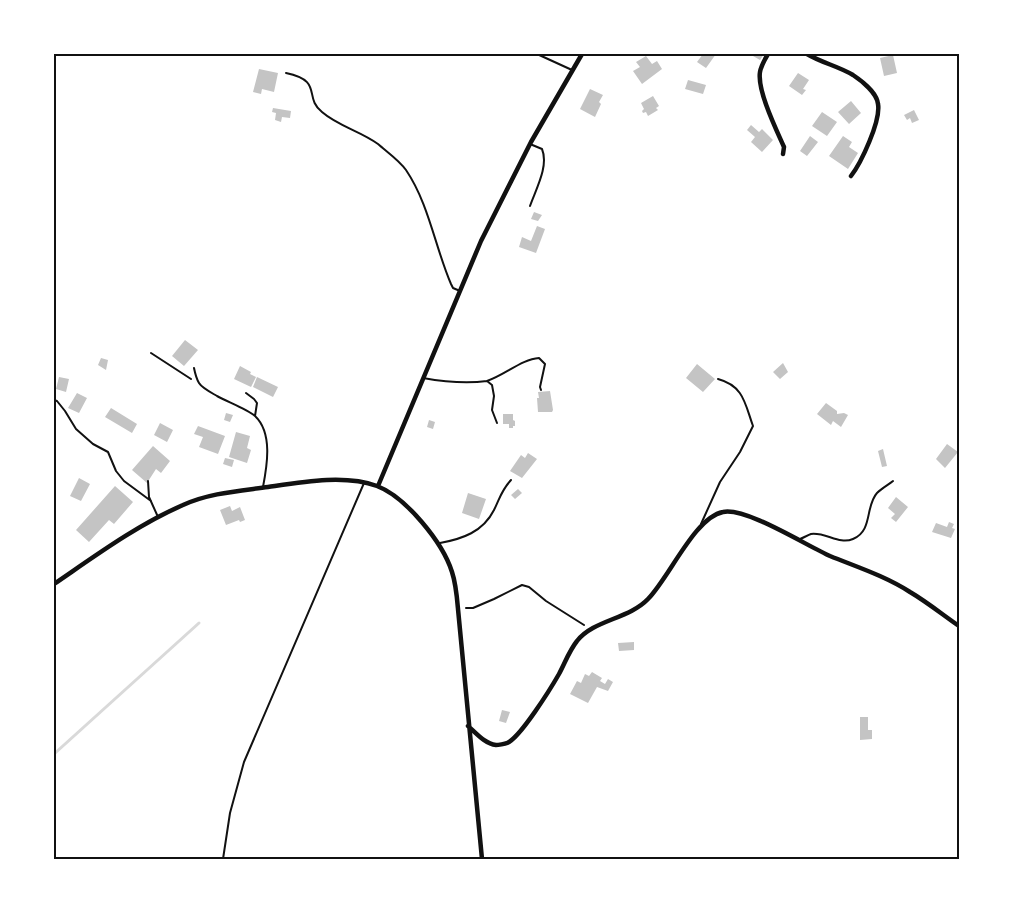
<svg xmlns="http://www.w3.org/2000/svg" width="1013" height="913" font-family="Raleway,sans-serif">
<rect width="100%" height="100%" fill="#fff"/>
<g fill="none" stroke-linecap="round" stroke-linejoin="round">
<path stroke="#d9d9d9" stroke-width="3" d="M54,754l145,-131"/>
</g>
<path fill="#c4c4c4" d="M703,54h13l-10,14 -9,-6z
M755,54h9l-4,6 -7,-4z
M893,55l4,18 -13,3 -4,-18z
M646,56l6,8 5,-3 5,8 -20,15 -9,-13 7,-4 -4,-5z
M259,69l19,4 -4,19 -12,-3 -1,5 -8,-2z
M798,73l11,7 -6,9 3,1 -4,5 -13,-9z
M688,80l18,5 -3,9 -18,-5z
M590,89l13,6 -4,7 2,2 -6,13 -15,-8z
M653,96l6,10 -3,2 2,2 -10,6 -2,-4 -3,1 -1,-2 2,-2 -3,-6z
M851,101l10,12 -12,11 -11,-12z
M273,108l18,3 -1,7 -8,-1 -1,5 -6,-2 1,-7 -4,-1z
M914,110l5,10 -7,3 -2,-5 -3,2 -3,-5z
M822,112l15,10 -10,14 -15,-10z
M751,125l8,7 3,-3 11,11 -11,12 -11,-10 4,-5 -8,-7z
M810,136l8,6 -11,14 -7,-5z
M843,136l9,6 -3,5 9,6 -10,16 -19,-13z
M534,212l8,3 -4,6 -7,-2z
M537,226l8,3 -9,24 -17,-6 3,-10 9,4z
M185,340l13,10 -14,16 -12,-10z
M101,358l7,2 -2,10 -8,-5z
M783,363l5,9 -8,7 -7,-7z
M697,364l18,15 -12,13 -17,-14z
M240,366l11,6 -1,2 6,3 -5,10 -17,-8z
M59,377l10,2 -3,13 -10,-3z
M257,377l21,10 -5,10 -20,-10z
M550,391l3,19 -1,2h-14l-1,-14h2l-1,-6z
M77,393l10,5 -8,15 -11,-5z
M826,403l11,8v3l7,-1 4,2 -7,12 -8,-6 -2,4 -14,-11z
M111,408l26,16 -5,9 -27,-16z
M226,413l7,2 -3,7 -6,-2z
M503,414h10v6l2,1v5h-2v2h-4v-4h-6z
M429,420l6,2 -2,7 -6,-2z
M160,423l13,7 -6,12 -13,-7z
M198,426l27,10 -7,18 -19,-7 4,-10 -9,-3z
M236,432l14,4 -3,12 4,2 -4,13 -18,-6z
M947,444l11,8 -13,16 -9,-9z
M153,446l17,15 -9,12 -5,-4 -9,14 -15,-13z
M883,449l4,17 -5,1 -4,-16z
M528,453l9,6 -15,19 -12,-7 11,-16 4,3z
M225,458l9,2 -2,7 -9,-3z
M79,478l11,6 -9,17 -11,-5z
M115,486l18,16 -19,22 -5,-4 -20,22 -13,-12z
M518,489l4,4 -7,6 -4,-4z
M468,493l18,6 -7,20 -17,-6z
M896,497l12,10 -12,15 -5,-4 4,-4 -7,-6z
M230,506l2,5 8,-4 5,13 -5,2 -1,-2 -13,5 -6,-15z
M949,522l5,2 -2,4 3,1 -4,9 -19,-6 4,-9 11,4z
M634,642v8l-15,1 -1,-8z
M592,672l10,6 -2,3 5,3 3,-5 5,3 -5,9 -11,-4 -9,16 -18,-9 7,-13 4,2 4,-9 4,2z
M502,710l8,2 -4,11 -7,-2z
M860,717h8v13h4v9l-12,1z"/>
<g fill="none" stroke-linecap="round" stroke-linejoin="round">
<path stroke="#111" stroke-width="2" d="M151,353l40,26
M466,608h7l21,-9 28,-14 7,2 17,14 38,24"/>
<path stroke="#111" stroke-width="2" d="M537,54l35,16
M286,73c38,8 17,24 36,39 16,14 38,19 56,32 9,8 21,16 28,26 23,34 29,77 45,114l2,4 7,3
M530,144l12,5c7,17 -6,40 -12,57
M194,368c1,5 2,10 5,15 3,5 13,10 18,13 11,6 30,13 38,20 18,17 12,50 8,71
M423,378c22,4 43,6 64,3l5,4 2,11 -2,14 5,13
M487,381c18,-6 35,-22 52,-23l6,6 -5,23 1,3
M246,393l8,6 3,4 -2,13
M54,400l3,1 8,10 11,18 17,15 15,8 8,19 8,10 27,20
M148,481l1,16 9,20
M701,524l19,-42 20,-30 13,-26c-8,-22 -9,-40 -35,-47
M800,539c3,-1 8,-4 11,-5 15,-2 28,11 42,5 20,-8 12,-33 24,-46 5,-5 11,-8 16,-12
M440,543c22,-4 43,-11 54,-33 6,-12 7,-19 17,-30
M223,859l7,-46 14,-51 120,-279"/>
<path stroke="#111" stroke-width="4.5" d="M768,54c-3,5 -7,12 -8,18 -3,18 16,57 24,75l-1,7
M807,54c15,9 31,12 46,21 9,6 24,18 25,29 3,17 -17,59 -27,72
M378,486l103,-245 50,-99 51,-88
M54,584c41,-28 83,-59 129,-79 26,-12 56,-14 85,-18 33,-5 77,-13 109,-1 29,11 66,57 75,86 4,12 5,25 6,37l24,250
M468,726c8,7 17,18 28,19 2,0 9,-1 11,-2 13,-5 44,-55 52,-69 6,-11 10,-23 18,-33 16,-21 52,-22 71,-42 21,-21 47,-82 75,-87 23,-5 84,34 107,44 27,11 55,20 80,36 17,10 33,23 49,34"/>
</g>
<rect width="1013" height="913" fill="none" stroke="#ffffff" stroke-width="110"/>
<rect x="55" y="55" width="903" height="803" fill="none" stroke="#111" stroke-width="2"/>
</svg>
